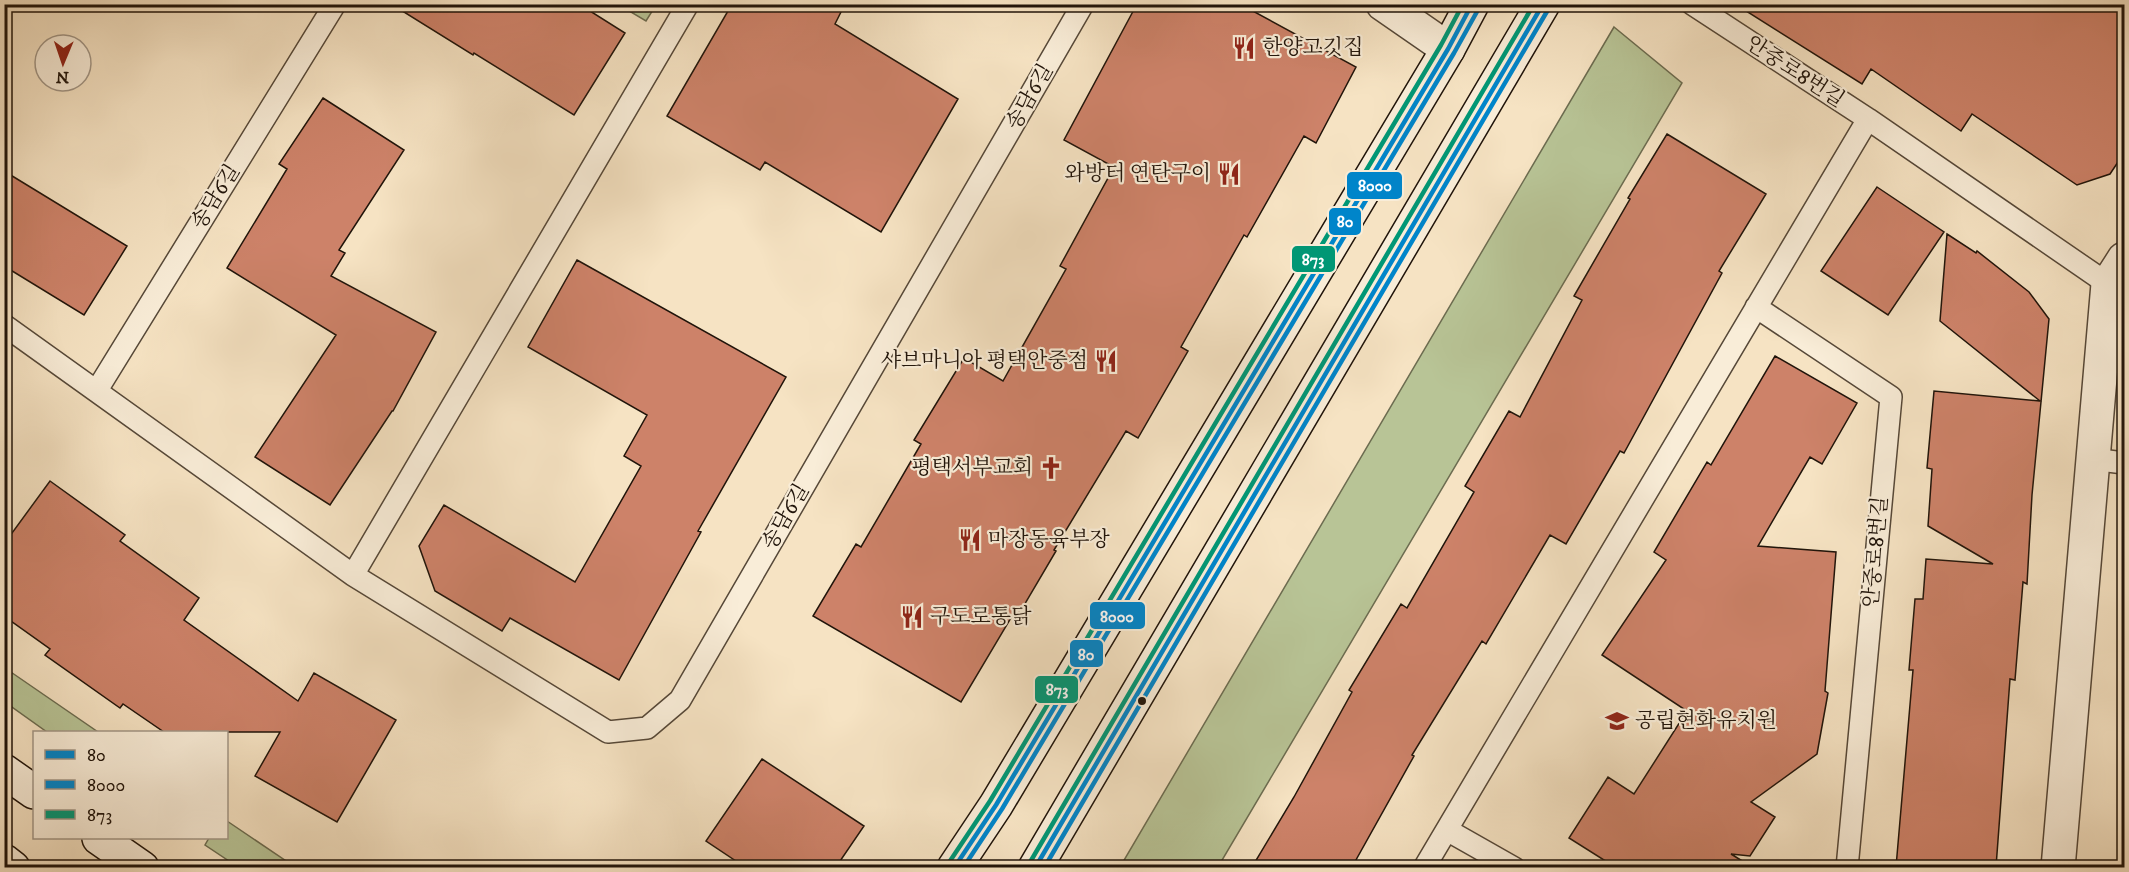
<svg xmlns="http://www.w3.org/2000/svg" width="2129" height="872" font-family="'IM FELL DW Pica','Noto Serif KR',serif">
<rect width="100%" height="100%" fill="#f6e3c3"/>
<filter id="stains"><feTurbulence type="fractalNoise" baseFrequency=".00333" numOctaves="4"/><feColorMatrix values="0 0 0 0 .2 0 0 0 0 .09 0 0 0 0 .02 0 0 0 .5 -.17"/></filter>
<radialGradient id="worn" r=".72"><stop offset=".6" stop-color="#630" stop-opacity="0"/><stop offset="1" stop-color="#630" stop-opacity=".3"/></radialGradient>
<path fill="#b8c496" stroke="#6c6c50" stroke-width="1.5" d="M619,5l37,-1v1l-10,16z
M1614,27l68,56 -464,784h-98z
M5,668l93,64h-51l-42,-30z
M227,821l68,46h-57l-33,-22 4,-7h17z"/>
<path fill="#cd8269" stroke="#20140a" stroke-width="1.5" d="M391,4h188l46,29 -51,82 -100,-62 -1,2z
M732,4h113l-10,20 123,75 -77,133 -116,-70 -5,8 -93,-54z
M1137,4h103l116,63 -40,76 -12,-7 -57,101 -3,-2 -63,112 7,4 -50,87 -12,-7 -72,119 2,1 -40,68 -4,-3 -51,86 -148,-86 43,-72 5,3 60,-103 -7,-4 50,-82 39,23 63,-112 -6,-3 54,-99 -50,-27z
M1735,4h389v149l-14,21 -33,11 -105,-71 -11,17 -90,-62 -9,15z
M323,98l81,52 -65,100 6,3 -14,23 105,56 -43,79h-1l-62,94 -75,-48 81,-122 -109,-67 60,-99 -8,-5z
M1667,134l99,60 -47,77 3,2 -98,180 -4,-2 -54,93 -16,-9 -64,109 -4,-3 -70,114 2,1 -62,111h-100l42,-70 58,-105 -3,-2 52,-86 6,4 67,-116 -9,-6 44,-75 11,6 62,-117 -8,-4 56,-97 -2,-1z
M4,171l123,75 -43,69 -80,-49z
M1877,187l67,45 -56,83 -67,-44z
M1947,234l29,19 1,-2 52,41 20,27 -17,176 -5,89 -4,-2 -8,98 -5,-1 -14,188h-100l17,-197h-4l6,-71h8l3,-40 67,5 -65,-38 4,-57 -5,-1 7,-77 106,10 -100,-80z
M577,260l209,117 -88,154 3,1 -82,148 -109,-62 -8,13 -67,-40 -16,-45 25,-41 131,77 66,-116 -17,-10 23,-41 -119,-68z
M1775,356l82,47 -35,61 -12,-7 -52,89 78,6 -11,139 3,2 -11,61 -66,48 24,15 -25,39 -19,-2 21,13h-137l-46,-29 39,-61 26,17 53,-83 -85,-56 64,-95 -12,-8 53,-90 4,3z
M50,481l75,54 -5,6 79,57 -15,22 114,81 16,-28 82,47 -59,102 -82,-46 25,-44h-116l-41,-28 -3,4 -75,-53 5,-6 -46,-33v-72z
M762,759l102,67 -28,41h-91l-39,-26z"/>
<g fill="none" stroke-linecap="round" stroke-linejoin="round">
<g stroke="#564838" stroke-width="24">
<path id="lane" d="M1692,4l176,115 240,165
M1756,307l135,90 -44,471
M4,325l349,250 255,157 39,-4 33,-28 403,-696
M97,390l238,-386
M2092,459l32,4
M353,575l335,-571
M1447,830l67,38
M1424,868l444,-749"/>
</g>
<g stroke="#564838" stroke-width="36">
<path id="street" d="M1383,4l65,45
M2058,868l50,-584 16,-25"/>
</g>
<g stroke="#20140a" stroke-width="36">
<path id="secondary" d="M4,771l30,21
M99,838l43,30
M4,861l9,7
M954,868l42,-63 452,-756 24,-45
M1035,868l508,-864"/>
</g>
<use href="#lane" stroke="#f9edd8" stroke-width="21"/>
<use href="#street" stroke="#f9edd8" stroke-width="33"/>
<use href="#secondary" stroke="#f9edd8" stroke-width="33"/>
<g stroke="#f9edd8" stroke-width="9">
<path id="bus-1" d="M954,868l42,-63 452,-756 24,-45
M1035,868l508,-864"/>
</g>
<g stroke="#f9edd8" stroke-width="9">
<path id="bus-2" d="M963,868l39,-59 452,-756 25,-45
M1044,868l505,-860"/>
</g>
<g stroke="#f9edd8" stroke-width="9">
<path id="bus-3" d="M948,864l42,-63 451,-756 22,-41
M1029,864l505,-860"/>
</g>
<use href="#bus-1" stroke="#0085ca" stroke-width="4.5"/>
<use href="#bus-2" stroke="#0085ca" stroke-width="4.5"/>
<use href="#bus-3" stroke="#009775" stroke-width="4.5"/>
</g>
<defs>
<g id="restaurant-bare" transform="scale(1.8)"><path d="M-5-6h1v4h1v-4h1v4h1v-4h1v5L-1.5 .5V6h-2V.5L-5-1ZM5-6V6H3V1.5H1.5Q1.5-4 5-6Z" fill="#8f2418" stroke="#f9edd8" stroke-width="2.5" paint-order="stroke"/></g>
<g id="church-bare" transform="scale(1.8)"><path d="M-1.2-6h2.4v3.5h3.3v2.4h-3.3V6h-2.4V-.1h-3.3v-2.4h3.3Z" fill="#8f2418" stroke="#f9edd8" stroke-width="2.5" paint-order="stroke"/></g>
<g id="school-bare" transform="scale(1.8)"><path d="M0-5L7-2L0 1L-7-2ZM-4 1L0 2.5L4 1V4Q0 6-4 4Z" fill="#8f2418" stroke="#f9edd8" stroke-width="2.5" paint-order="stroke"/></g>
</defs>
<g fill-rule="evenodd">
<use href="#restaurant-bare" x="1244" y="48"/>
<use href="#restaurant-bare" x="1229" y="174"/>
<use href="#restaurant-bare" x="1106" y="361"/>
<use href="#church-bare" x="1051" y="468"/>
<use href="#restaurant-bare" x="970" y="540"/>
<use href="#restaurant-bare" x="912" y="617"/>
<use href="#school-bare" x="1617" y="721"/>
</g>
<circle fill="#20140a" stroke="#f9edd8" stroke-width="2" cx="1142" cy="701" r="5"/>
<g text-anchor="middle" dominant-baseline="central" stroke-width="4.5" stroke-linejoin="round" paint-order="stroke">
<g font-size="21" fill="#20140a" stroke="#f9edd8" text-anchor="start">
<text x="1262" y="48">한양고깃집</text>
<text x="1211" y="174" text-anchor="end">와방터 연탄구이</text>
<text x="1088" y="361" text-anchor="end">샤브마니아 평택안중점</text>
<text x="1033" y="468" text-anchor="end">평택서부교회</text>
<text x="988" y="540">마장동육부장</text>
<text x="930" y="617">구도로통닭</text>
<text x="1635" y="721">공립현화유치원</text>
</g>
<g font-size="21" fill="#20140a" stroke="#f9edd8">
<text transform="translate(1795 72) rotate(33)">안중로8번길</text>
<text transform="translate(1030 97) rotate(-60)">송담6길</text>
<text transform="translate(216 197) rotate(-58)">송담6길</text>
<text transform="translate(786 517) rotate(-60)">송담6길</text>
<text transform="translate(1876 552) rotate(-85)">안중로8번길</text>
</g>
</g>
<g stroke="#f9edd8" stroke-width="2">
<rect x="1346" y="171" width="57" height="29" rx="6" fill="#0085ca"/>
<rect x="1328" y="207" width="34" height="29" rx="6" fill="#0085ca"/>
<rect x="1291" y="245" width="45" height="28" rx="6" fill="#009775"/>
<rect x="1089" y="601" width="57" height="29" rx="6" fill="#0085ca"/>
<rect x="1069" y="639" width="35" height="29" rx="6" fill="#0085ca"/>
<rect x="1034" y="675" width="45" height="29" rx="6" fill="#009775"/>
</g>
<g font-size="16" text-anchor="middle" font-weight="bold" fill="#fff">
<text x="1375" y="191">8000</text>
<text x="1345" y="227">80</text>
<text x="1313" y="265">873</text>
<text x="1117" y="622">8000</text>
<text x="1086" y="660">80</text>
<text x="1057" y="695">873</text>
</g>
<rect width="2129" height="872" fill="none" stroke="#f6e3c3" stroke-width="24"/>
<rect x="6" y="6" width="2117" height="860" fill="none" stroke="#20140a" stroke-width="3"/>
<rect x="12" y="12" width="2105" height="848" fill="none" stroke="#20140a" stroke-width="1.5"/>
<rect x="33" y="731" width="195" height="108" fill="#f9edd8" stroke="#a29686" stroke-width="1.5"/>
<rect x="45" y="750" width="30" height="9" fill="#0085ca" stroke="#a29686" stroke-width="1.5"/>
<text x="87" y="761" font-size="18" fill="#20140a">80</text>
<rect x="45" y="780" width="30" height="9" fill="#0085ca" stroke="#a29686" stroke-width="1.5"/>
<text x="87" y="791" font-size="18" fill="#20140a">8000</text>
<rect x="45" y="810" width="30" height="9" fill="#009775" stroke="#a29686" stroke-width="1.5"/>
<text x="87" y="821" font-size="18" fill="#20140a">873</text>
<g transform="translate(63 63) rotate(182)"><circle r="28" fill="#f9edd8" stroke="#a29686" stroke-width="1.5"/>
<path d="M0-4.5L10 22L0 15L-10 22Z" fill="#8f2418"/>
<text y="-9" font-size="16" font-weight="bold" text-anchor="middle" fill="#20140a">N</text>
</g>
<rect width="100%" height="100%" filter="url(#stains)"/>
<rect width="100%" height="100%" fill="url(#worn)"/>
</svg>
